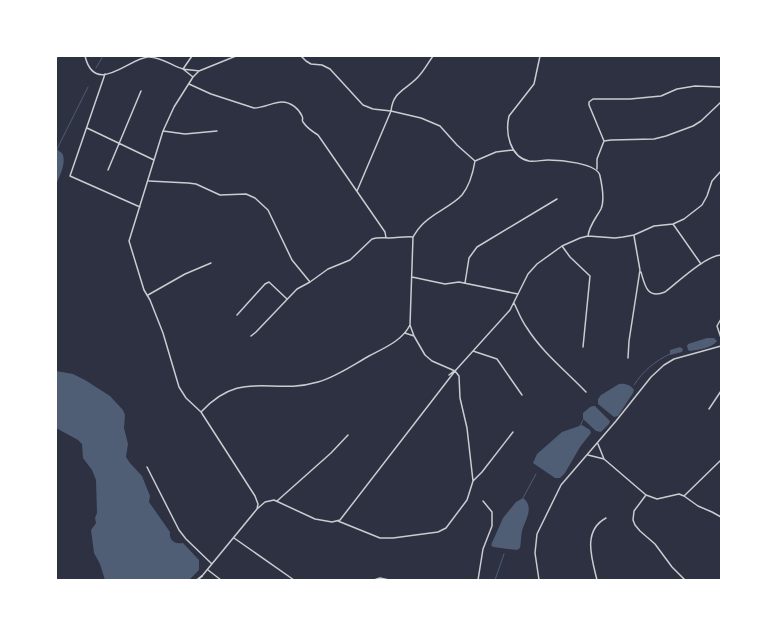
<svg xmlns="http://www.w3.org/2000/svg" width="777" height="636" font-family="Raleway,sans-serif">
<rect width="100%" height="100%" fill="#2d3142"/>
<path fill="#4f5d75" d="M56,148c2,3 6,4 7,7 3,9 -4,22 -7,30z
M707,338h7l3,3c-5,7 -19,9 -27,10l-2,-1 -1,-4 1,-2z
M680,347l3,2 -1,3 -12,3v-5z
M56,371l17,3 12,6 25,16 13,14 2,5 -1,13 4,16 -2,13 4,6 12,13 8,20 -1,6 21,30c-1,9 5,12 13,11l16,17v10l-10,10h-84l-5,-16 -6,-11 -3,-23 5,-7 -1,-5 2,-5 -1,-33 -4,-10 -9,-12 -1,-14 -4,-4 -22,-12z
M619,384c6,-1 12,1 15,6l-1,3 -15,23 -4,1 -16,-13v-5l3,-4z
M593,406h2l15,15 -1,3 -8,8 -5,-1 -13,-12v-6l7,-6z
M582,425l8,5 1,3 -11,14 -15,26 -5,5h-5l-22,-15 4,-9 25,-22z
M523,498c12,9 2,22 -1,33 -1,5 -1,11 -2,17l-3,2 -24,-3 -2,-2 12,-27 13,-16z"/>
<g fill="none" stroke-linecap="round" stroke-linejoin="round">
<path stroke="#4f5d75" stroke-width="1" d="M96,68l7,-12
M56,151l32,-64
M634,385c9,-14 21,-24 36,-31
M580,426l3,-6
M523,498l13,-24
M495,580l9,-26"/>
<path stroke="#caccd0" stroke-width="1.5" d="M85,56c10,41 44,2 63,1 12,-1 24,9 35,12 5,1 11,1 16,2
M192,56l-9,13 10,8
M236,56l-37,15 -6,6 -19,30 -11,24 -34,110 15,49 6,10 13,33 16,54 7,11 15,14 54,84 3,8 -1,5
M301,56l5,5 5,3 11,1 8,4 33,36 10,4 18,2 30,7 19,8 17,19 18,16
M540,56l-6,28 -25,32c-4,17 1,41 20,45 6,1 13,-1 19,-1 11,0 50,3 52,16 2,9 5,24 1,33 -5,9 -12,17 -13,27
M56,59l1,-3
M105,74l-35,102 70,31
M189,84l22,10 43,14c10,0 19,-6 28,-6 9,0 17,7 20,14 2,5 -1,2 1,6 4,6 10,10 15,13l67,97 1,6
M87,128l67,32
M163,131l22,3 32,-3
M604,141l-15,-36v-3l4,-3h37l31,-3 16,-7 18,-3 26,1
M475,161l21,-9 17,-2
M597,169v-10l7,-18 7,-1 43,-1 12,-3 27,-10 8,-5 20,-19
M108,170l33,-79
M149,181l39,2 8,1 24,11 26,-1 9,4 13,12 24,50 18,22
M357,191l34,-80c2,-20 15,-21 27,-34 6,-6 10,-14 15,-21
M673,224l28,40
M562,246l8,11 20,19 -7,71
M641,272c4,14 6,27 24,20 13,-10 40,-36 56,-37
M412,277l33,7 14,-2 59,12
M465,283l4,-25 8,-11 80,-48
M148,295l37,-21 26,-11
M514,303c4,8 7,17 13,25 15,24 39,43 59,64
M237,315l28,-31 4,-2 18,17
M721,319l-4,7 4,12
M405,333l9,3
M251,336l5,-4 41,-43 13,-7 18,-13 22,-9 22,-21c6,-2 11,-1 17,-1 9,0 16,-2 24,-1
M473,351l24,8 25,36
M628,358l1,-17 11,-71 -6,-34
M449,375l5,-4
M709,409l12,-18
M201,412c41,-44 69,-16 117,-30 18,-5 35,-17 51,-26 15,-8 33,-15 41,-31l3,-88c2,-3 4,-7 7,-10 11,-14 30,-19 42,-32 8,-10 11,-22 13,-34
M598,444l6,15
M588,455l16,4 42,36 11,4 22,-5 5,2 14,10 14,6 9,5
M147,467l32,63 7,9 26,25
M473,481l9,-9 31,-40
M646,495l-12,16 -1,9 2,5 5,6 15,13 17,23 13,13
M684,496l37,-36
M277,501l54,-48 17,-18
M338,521l42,17h13l45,-6 8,-4 21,-28 6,-19 -6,-53 -7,-30 -1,-22 -4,-5 -23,-10 -7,-6 -11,-19 -4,-11
M234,538l60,42
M208,570l13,10
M202,576l55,-67 8,-7 9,-2 41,19 17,3 8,-2 115,-149 55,-61 18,-36 9,-10 25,-18 18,-8 8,-2 27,2 8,-1 11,-2 20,-9 19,-2 11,-5 18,-14 5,-9 5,-15 9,-10
M374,580l6,-2 9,2
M478,580l5,-31 9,-23v-14l-9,-11
M539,580l-4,-27 2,-19 24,-49 55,-64 35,-44 13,-12 10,-6 47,-13
M597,580c-5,-21 -15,-49 9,-62"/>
<path stroke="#caccd0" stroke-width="2" d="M197,580l5,-4"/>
</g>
<rect width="777" height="636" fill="none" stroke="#ffffff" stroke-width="114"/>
</svg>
